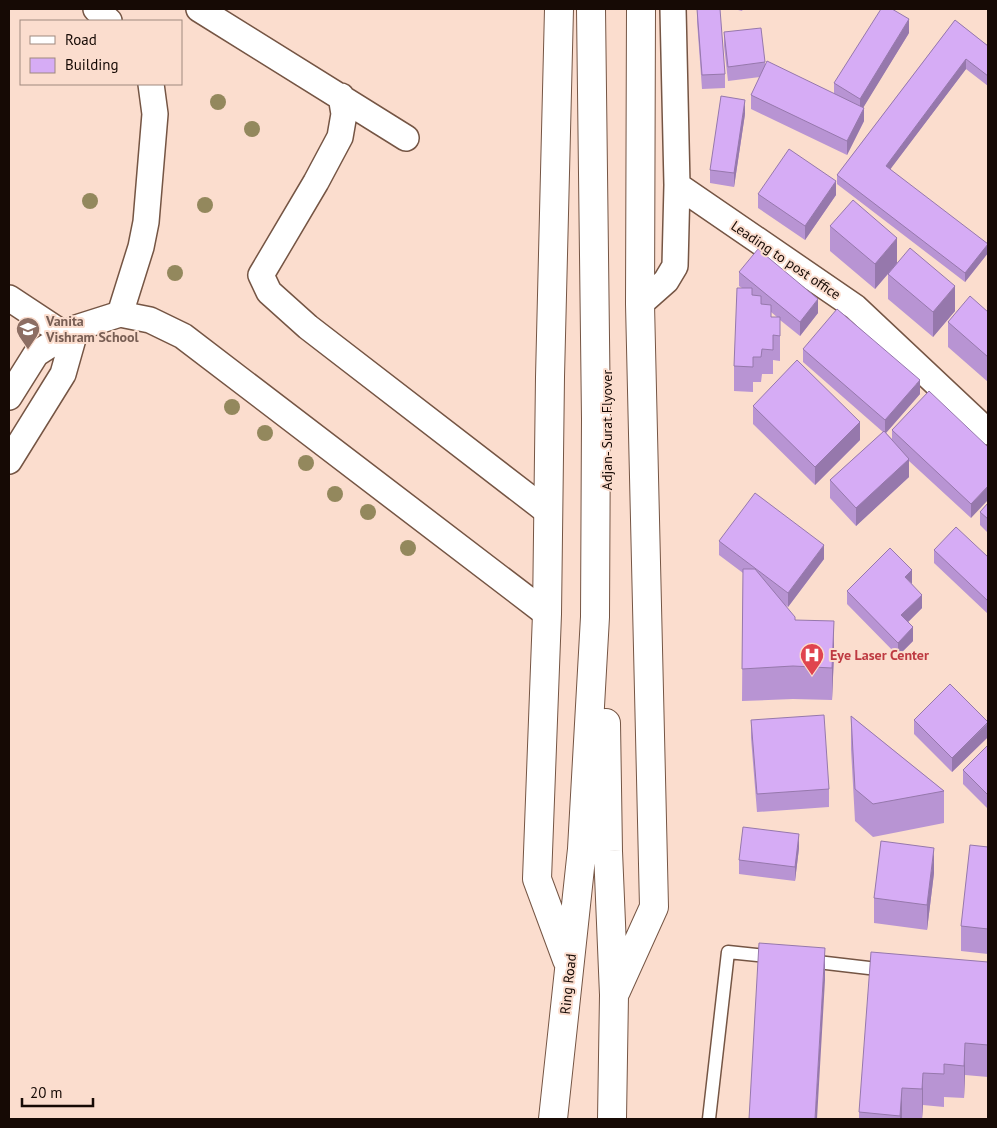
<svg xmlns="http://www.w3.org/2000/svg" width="997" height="1128" font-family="'PT Sans',sans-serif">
<rect width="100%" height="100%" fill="#fbddce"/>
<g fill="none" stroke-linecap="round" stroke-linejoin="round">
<g stroke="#755544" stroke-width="15">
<path id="service" d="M809,961l77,9
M709,1119l19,-167 47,5"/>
</g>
<g stroke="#755544" stroke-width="28">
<path id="minor" d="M96,9l13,12
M199,9l207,129
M673,9l4,176
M341,96l3,18 -4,23 -24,45 -55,93 8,17 39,35 240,185
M9,298l56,37
M640,304l26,-23 9,-15 2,-81 178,122 133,125
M120,314l21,-67 5,-25 9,-108 -4,-30
M9,397l27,-43 40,-26 44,-14 30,6 33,16 364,278
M9,461l54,-87 13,-46"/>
</g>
<g stroke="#755544" stroke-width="30">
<path id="trunk" d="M559,9l-9,368 -3,237 -10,265 30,81
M606,723l2,128 6,144 -2,124
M616,991l38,-84 -14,-603 1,-295
M553,1119l29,-270 13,-232 1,-198 -5,-410"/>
</g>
<use href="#service" stroke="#fff" stroke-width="12"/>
<use href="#minor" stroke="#fff" stroke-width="25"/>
<use href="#trunk" stroke="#fff" stroke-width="28"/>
</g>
<g fill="#93885d">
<circle cx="218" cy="102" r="8"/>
<circle cx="252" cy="129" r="8"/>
<circle cx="90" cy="201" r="8"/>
<circle cx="205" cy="205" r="8"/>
<circle cx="175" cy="273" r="8"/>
<circle cx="232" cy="407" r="8"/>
<circle cx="265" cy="433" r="8"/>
<circle cx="306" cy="463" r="8"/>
<circle cx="335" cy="494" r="8"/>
<circle cx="368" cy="512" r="8"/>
<circle cx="408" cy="548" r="8"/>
</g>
<path fill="#b894d3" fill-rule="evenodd" d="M697,9l28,65v14l-23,1 -5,-68z
M734,9h9l-1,2z
M955,20l33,26v40l-22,-17 -76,100 98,84 -23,29 -128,-98v-9z
M724,32l41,30v4l69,28v-11l75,-50 -46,74 1,14 -17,34 -96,-46v-14l9,-18 -32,4 -4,-35z
M745,114l-11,73 -24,-4v-13z
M758,194l78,1 -31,45 -47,-32z
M830,226l67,37 58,48 -22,26 -45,-38v-25l-13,15 -45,-38z
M739,272l79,41 -18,23 -20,-16v41l-7,-1v14h-11l-1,8h-8v10l-19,-1v-25l8,-78 -3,-2zM771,312l6,5h-6z
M988,312v70l-40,-35v-25z
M803,349l117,45 -34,39 6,6v-9l96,17 -17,71 -62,-57v16l-53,49 -26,-28v-18l53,-48 -80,-70z
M753,406l107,34 -45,45 -62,-61z
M988,503v30l-8,-8v-13z
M719,541l105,18 -36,48 -4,-3 11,16 39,34 -2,46 -39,-1 -51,2 1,-128 -24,-18z
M934,550l54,7v57l-54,-51z
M912,584l10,24 -14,14 5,19 -15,15 -51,-52v-13z
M851,716l93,75v32l-71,14 -18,-16 -4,-72z
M751,720l78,69v18l-72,5 -6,-74z
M914,720l74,2v15l-36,35 -38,-38z
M988,745v64l-25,-25v-14z
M988,847v107l-27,-3v-25z
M799,848l-4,33 -56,-7v-14z
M934,873l-7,57 -53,-7v-25z
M988,962v115l-23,-2 -1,23 -20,-1v10l-21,-2 -1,14h-63v-7z"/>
<path fill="#9678ac" d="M909,19v14l-49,80v-14z
M966,59v10l-80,106v-9z
M745,100v14l-11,73v-14z
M864,108v13l-17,34v-14z
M836,181v14l-31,45v-14z
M897,238v25l-22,26v-25z
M988,244v9l-23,29v-9z
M955,286v25l-22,26v-25z
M818,299v14l-18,23v-14z
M920,380v14l-35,40v-14z
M860,422v18l-45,45v-18z
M909,459v18l-53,49v-18z
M988,486v14l-17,18v-14z
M824,545v14l-36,48v-14z
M912,570v14l-7,-7z
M922,595v13l-21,21v-14z
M834,621v33l-2,46v-32z
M913,627v14l-15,15v-13z
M988,723v14l-36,35v-14z
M799,834v14l-4,33v-14z
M934,848v25l-7,57v-25z
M825,948v32l-8,139h-2z
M965,1043v32l-1,23v-32z
M923,1073v32l-1,14v-30z
M902,1088v31h-2v-3z"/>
<path fill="#d6acf5" stroke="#9678ac" d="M697,9h23l5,65 -23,1z
M881,9h11l17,10 -49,80 -26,-16z
M955,20l33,26v30l-22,-17 -80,107 102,78 -23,29 -128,-98z
M761,28l4,34 -37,5 -4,-35z
M767,61l97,47 -17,33 -96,-46z
M721,96l24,4 -11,73 -24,-3z
M789,149l47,32 -31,45 -47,-32z
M853,200l44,38 -22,26 -45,-38z
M910,248l45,38 -22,26 -45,-38z
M758,249l60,50 -18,23 -61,-50z
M737,288h15v7l9,1v8l10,1v12h9v19l-7,-1v15l-11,-1 -1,8h-8v10l-19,-1z
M970,296l18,16v45l-40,-35z
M837,309l83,71 -35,40 -82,-71z
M797,360l63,62 -45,45 -62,-61z
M929,391l59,56v39l-17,18 -79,-74z
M884,431l25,28 -53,49 -26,-28z
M755,493l69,52 -36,48 -69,-52z
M988,503v16l-8,-7z
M956,527l32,30v44l-54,-51z
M890,548l22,22 -7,7 17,18 -21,20 12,12 -15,16 -51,-52z
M743,569h12l40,48v3l39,1 -2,47 -39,-2 -51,3z
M950,684l38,38 -36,36 -38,-38z
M824,715l5,74 -72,5 -6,-74z
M851,716l93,75 -71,13 -18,-15z
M988,745v50l-25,-25z
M743,827l56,7 -4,33 -56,-7z
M881,841l53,7 -7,57 -53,-7z
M970,845l18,2v82l-27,-3z
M759,943l66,5 -10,171h-66z
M871,952l117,10v83l-23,-2 -1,23 -20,-2v10l-21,-1 -1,16 -20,-1 -2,28 -41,-4z"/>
<defs>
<g id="school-pin" transform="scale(1.25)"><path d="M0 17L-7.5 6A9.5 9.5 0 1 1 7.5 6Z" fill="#8d6e63" stroke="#fbddce"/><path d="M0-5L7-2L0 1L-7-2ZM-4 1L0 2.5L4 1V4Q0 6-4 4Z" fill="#fff"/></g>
<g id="hospital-pin" transform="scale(1.25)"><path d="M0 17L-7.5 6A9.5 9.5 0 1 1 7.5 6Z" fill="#e0444e" stroke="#fbddce"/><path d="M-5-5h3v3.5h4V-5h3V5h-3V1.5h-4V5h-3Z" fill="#fff"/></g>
</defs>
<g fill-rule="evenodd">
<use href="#school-pin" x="28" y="329"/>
<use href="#hospital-pin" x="812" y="655"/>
</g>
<g text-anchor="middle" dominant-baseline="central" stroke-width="4" stroke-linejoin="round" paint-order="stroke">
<g font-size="14" fill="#160a05" stroke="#fbddce">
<text transform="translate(786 260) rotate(34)">Leading to post office</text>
<text transform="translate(607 430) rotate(-90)">Adjan- Surat Flyover</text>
<text transform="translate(568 984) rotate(-84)">Ring Road</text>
</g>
<g font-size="14" font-weight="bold" fill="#785e54" stroke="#fbddce" text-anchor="start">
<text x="46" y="321">Vanita<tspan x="46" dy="16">Vishram School</tspan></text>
</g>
<g font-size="14" font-weight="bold" fill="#be3a42" stroke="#fbddce" text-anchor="start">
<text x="830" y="655">Eye Laser Center</text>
</g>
</g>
<rect width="997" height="1128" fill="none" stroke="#160a05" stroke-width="20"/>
<rect x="20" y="20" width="162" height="65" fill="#fbddce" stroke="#9f897e"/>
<rect x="30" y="36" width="25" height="8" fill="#ffffff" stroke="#9f897e"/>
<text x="65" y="45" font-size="15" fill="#160a05">Road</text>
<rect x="30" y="58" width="25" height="15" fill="#d6acf5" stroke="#9f897e"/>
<text x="65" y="70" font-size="15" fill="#160a05">Building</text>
<path d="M22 1098v8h71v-8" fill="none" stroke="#160a05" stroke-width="2.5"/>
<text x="30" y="1098" font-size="15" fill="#160a05" stroke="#fbddce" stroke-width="4" paint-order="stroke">20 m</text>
</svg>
